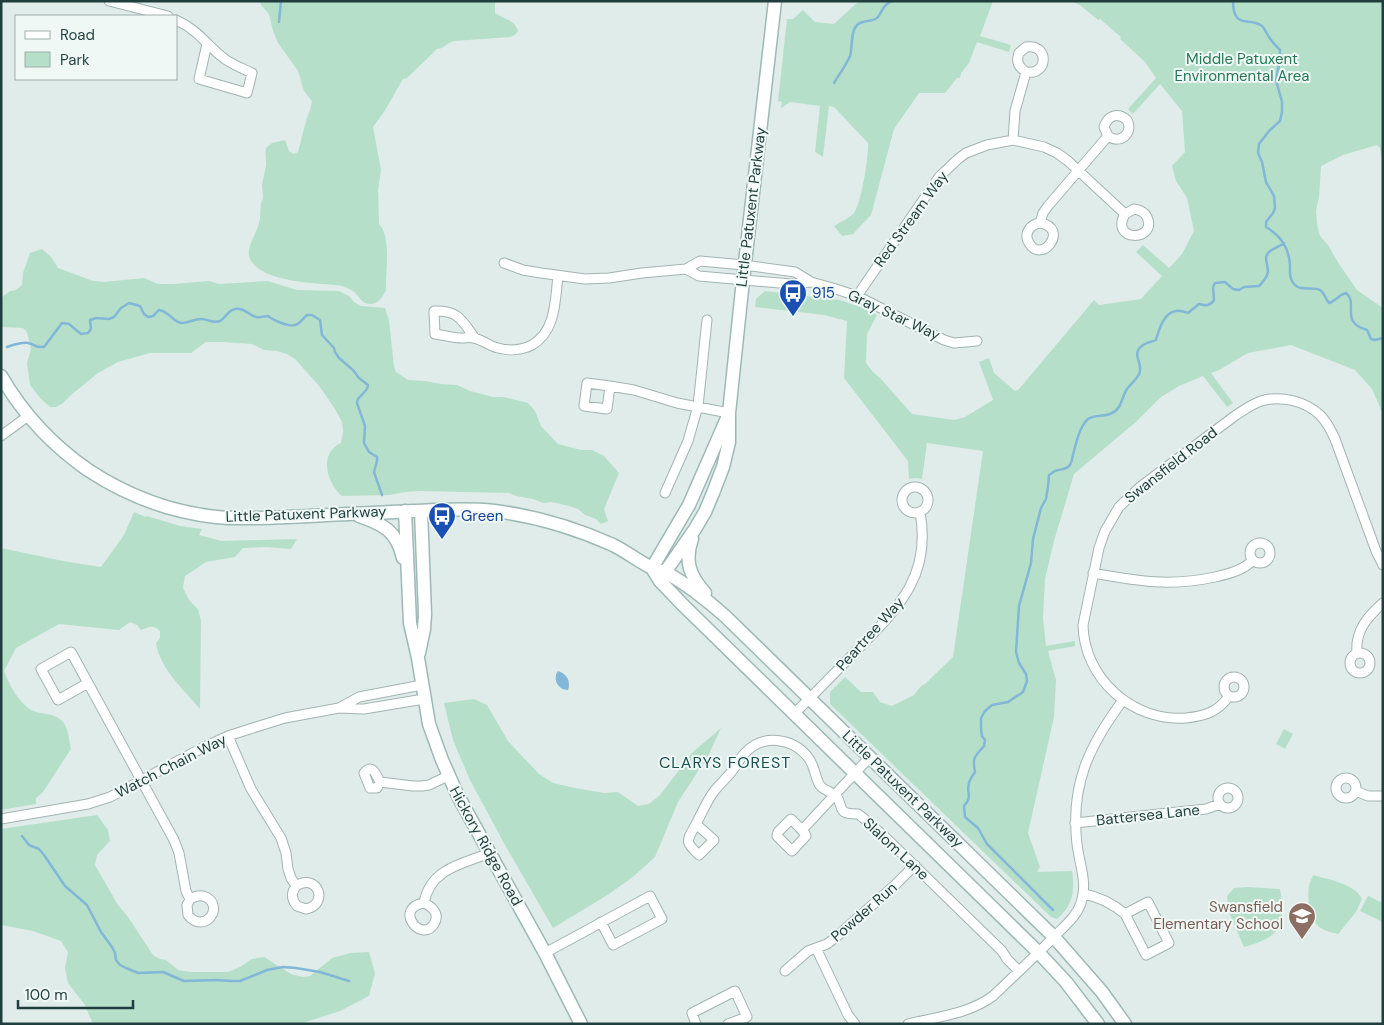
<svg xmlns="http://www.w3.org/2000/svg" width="1384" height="1025" font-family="'DM Sans',sans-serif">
<rect width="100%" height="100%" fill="#dfece9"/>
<path fill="#b6dfca" d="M260,1h235v12c9,6 20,7 23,18l-3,4 -5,2 -56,4 -5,2 -7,5 -5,1 -30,29 -4,1 -19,33 -11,15 8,43 -3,20 1,34c13,14 6,48 7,66 -3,7 -8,14 -16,14 -9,0 -11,-9 -17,-13 -5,-3 -12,-6 -18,-6 -22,-2 -74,-3 -85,-26 -5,-11 7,-26 9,-36 2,-6 1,-13 2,-19 1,-6 1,-1 2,-7 0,-4 -1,-8 -1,-12 1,-7 4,-15 4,-22 0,-5 -1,-10 0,-15l6,-5 13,-3 4,11 5,3 4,-2 8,-31 4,-11 2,-9 -8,-10 -6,-20 -20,-28 -5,-12 -4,-17 -8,-9z
M859,1h134l-13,35 31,9 -2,7 -32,-10 -8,21 -8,10 -1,5h-3l-12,15h-26l-25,36 -23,86 -18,19 -11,2 -8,-10c5,-3 17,-9 20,-13 7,-9 15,-58 14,-70l-34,-36 -5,-1 -6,51 -8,-5 5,-46 -30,-4 -9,6 1,-6 -4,-1 9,-82h6l10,-9 12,12 19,2z
M1071,1h312v165l-3,-18 -3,-3 -34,10 -22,11 -2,31 -3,13 1,14 3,12 8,9 11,19 18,26 26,18v106l-11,-25 -17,-19 -64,-25 -43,8 -29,17 -8,3 22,30 -6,4 -24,-31 -24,10 -18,11 -24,24 -63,53 -20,67 -9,38 -2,39 3,28 29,-5v5l-27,5 8,29 -2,37 -26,116 12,34 -3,5 35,-1c3,19 1,35 -15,48l-6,-2 -221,-213v-12l15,-15 16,15h12l7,10 12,4 22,-11 7,-9 4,-2 28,-27 30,-206 -56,-8 -5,36 -6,-1 -7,1 -1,-18 -64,-83 3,-57 -23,-6 -69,-8 1,-8 9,-8 75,9 20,7 17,8 -10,19 -1,29 7,9 8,7 31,35 42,6 11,-3 28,-17 -14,-38 10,-4 5,15 21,18 4,-2 75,-89 5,5 42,-6 21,-23 -26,-24 7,-7 26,23 13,-14 12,-23 -7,-33 -11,-17 -4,-15 13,-14 -3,-41 -22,-27 -27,30 -5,-5 28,-31 -11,-16 -25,-23 1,-2 -21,-18 -2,1 -18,-15z
M42,249l9,8 7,11 35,13 11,1 40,-4 14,6h16l35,-3 10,3 49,-3 29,9 42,1 10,5 5,6 7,4 24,2 4,12 5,47 2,5 12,8 17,1 16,3 16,1 13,6 23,6h11l24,6 7,8 6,15 17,18 23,6h11l12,6 15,17 -15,36 4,12 -7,3 -5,-5 -11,-4 -7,-6 -9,-3 -17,-4 -9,1 -10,-4 -17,-3 -7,-3 -89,-2 -15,1 -16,3 -47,1c-15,-12 -24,-43 -1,-53l2,-12 -1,-9 -7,-13 -15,-22 -25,-28 -8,-5 -10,-3 -13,-1 -12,-6 -29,-2h-17l-15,11h-41l-18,5 -14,4 -20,11 -27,22 -8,8 -7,4h-6l-10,-9 -10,-13 -3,-22 4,-14 -4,-17 -4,-4 -22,-1v-29l9,-7 6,-1 6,-5 1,-12 7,-20z
M134,512l12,5 1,-1 33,10 22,3 -3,6 23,6 75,-2 -6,10 -24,-2 -24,1 -8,9 -29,5 -21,14 -2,12 6,12 9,9 3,12 -1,88c-16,-19 -40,-40 -44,-66l4,-5v-7c-7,-7 -10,-4 -19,-1l-4,-5 -7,-3 -11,8 -60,-6 -43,24 -12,23c5,13 14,31 27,39 4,2 10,3 15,4 23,4 21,16 25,35l-28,43 -7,6v6l-35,6v-262l62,13 38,6 23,-32z
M474,699l13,6 21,36 31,33 14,9 22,5 29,5 14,-1 20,14 11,-2 11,-9 32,-42 29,-25 -13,28 -30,46 -23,55 -21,19 -25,18 -56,34 -48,-83 -35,-65 -17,-40 -9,-37z
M1284,729l9,5 -8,15 -9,-5z
M97,815l11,15 2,11 -13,14 -2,10 23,40 10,12 25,38 7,4 6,1 12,10 12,2h38l12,-5 12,-8 12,-2 27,17 12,3 7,-1 22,-18 19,-5 18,-1 6,21 -6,23 -29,15 -40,13h-207l-8,-19 -17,-22 -3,-15 3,-16 -7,-11 -28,-10 -32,-6v-96z
M1313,875c16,5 41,8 49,24l-6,13 -18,22c-7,-2 -14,-3 -19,-7 -10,-9 -12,-29 -10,-41 1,-4 3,-8 4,-11z
M1247,887l33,2c6,38 0,48 -36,58l-16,-37 -1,-14 7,-8z
M1368,896l15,7v19l-23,-11z"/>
<path fill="#82b7d7" d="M558,671c9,3 13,10 10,19 -10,0 -16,-11 -10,-19z"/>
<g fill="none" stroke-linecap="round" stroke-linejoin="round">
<path stroke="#82b7d7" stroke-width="2.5" d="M1233,1c0,31 19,14 30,26 2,3 4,7 6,10 3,5 7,9 11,13v10l-4,20 6,22v10l-2,9 -11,10 -10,13 -1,9 4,9 4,20 8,14 1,12 -2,5 -7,9v5c14,8 23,21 24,38 0,7 -1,13 4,19 7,8 18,2 26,6 5,3 5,9 9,13 6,-2 10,-8 17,-10 13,10 -7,29 21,37l4,9 4,1 8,-2
M279,22l2,-21
M834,83c5,-8 12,-18 16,-27 3,-9 0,-24 7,-31 6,-6 16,-2 21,-8 5,-7 5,-12 14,-16
M7,347c6,-2 14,-5 21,-4 6,1 8,5 16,4l18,-24 7,1 12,10 7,-1 3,-4 -1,-9 6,-2 13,1 5,-2 7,-9 8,-5 11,3 4,8 4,3 5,-1 6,-6c12,2 13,12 23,13 7,0 12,-4 19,-4 7,0 12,5 19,2 6,-3 8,-11 15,-12 9,-2 13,6 21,8 4,1 8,-1 12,-1 5,4 20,11 27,9 5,-1 8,-7 12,-10h5l8,5 2,15 12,13 1,4 4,6 14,12 6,8 9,7 -1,4 -9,10 -1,4 8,23 -1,17 5,9 8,5v4l-3,11 8,23
M22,836l7,9 10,4 5,6 21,31 22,19 14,27 11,15 3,6 1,7 4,5 6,3 12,5 25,-1 21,9 32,-1 15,1h9l27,-11 16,-3 13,1 24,4 29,9
M1053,910l-66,-66 -9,-16 -13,-11 -1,-11c9,-10 2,-12 5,-23 1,-4 4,-8 6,-11 -3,-16 0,-15 9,-26l1,-6 -3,-4 -1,-7v-11l4,-7 7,-6 16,-3 15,-10 4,-11 -1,-7 -7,-11 -3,-11 3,-46 12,-43 2,-24 8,-31 5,-9 2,-12 1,-12c2,-1 4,-3 6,-4 5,-2 10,-1 14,-5 3,-3 3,-7 4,-11 3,-11 6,-28 15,-36 7,-5 15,-2 22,-5 12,-4 11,-16 17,-25 4,-5 9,-9 12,-15 6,-10 -11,-21 6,-30 3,-2 7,-2 11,-4 3,-10 7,-27 20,-29 4,-1 9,1 12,2l11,-9c7,2 11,2 15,-4l-1,-13 2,-4 10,-1 8,7 6,1 5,-3 15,-1c4,-4 8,-8 9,-14 0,-8 -5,-15 1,-20 4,-4 10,-5 15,-9"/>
<g stroke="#a2b4b2" stroke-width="11">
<path id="street" d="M109,1l59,15
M176,20c22,10 28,22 45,36 9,8 21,12 31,17l-5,20 -48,-14 8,-35
M1013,140l2,-29 11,-39c23,4 23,-29 0,-25l-7,6c-3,8 -1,14 7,19
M1040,223c-9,1 -17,10 -11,20 13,22 41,-15 11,-20l3,-10 5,-7 60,-70c12,9 26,-3 19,-16 -9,-8 -19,-5 -23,7l4,9
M504,263l19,7 18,3 44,6 24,-1 33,-5 44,-4 14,-8 44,4 51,7 16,10 25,7 21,7 87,44 10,3 23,-2
M686,269l13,7 92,8 20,-2
M857,296l82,-119 19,-18 8,-6 21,-8 26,-5 31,7 13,6 11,8 57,53c-16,28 33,28 22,3 -2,-5 -7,-7 -13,-8l-9,5
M474,337c-12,-17 -16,-27 -40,-26l1,23c9,1 18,4 27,4 3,0 8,-1 11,0 9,1 16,8 25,10 11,3 24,2 34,-3 24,-14 23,-44 26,-69
M610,386l-23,-3 -3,23 23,3 3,-23 24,4 43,13 52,10
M1,436l27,-20
M902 500a13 13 0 1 1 26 0a13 13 0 1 1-26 0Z
M665,493l23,-52 10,-35 9,-86
M1250 553a10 10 0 1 1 20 0a10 10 0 1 1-20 0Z
M1093,573c45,8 76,14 122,4 14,-3 29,-7 38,-17
M1350 663a10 10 0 1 1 20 0a10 10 0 1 1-20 0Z
M1357,653c-2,-22 10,-36 26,-50
M1224 687a10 10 0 1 1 20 0a10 10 0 1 1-20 0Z
M88,683l-17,-31 -30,17 17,31 30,-17 86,157 5,13 7,38 4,8 -3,6 1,10c16,20 37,-8 18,-18 -6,-3 -11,-1 -16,2
M1229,696c-11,16 -24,20 -43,22 -54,4 -102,-40 -103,-93l16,-77 6,-17 14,-24 21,-20 96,-72c8,-5 16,-11 25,-14 20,-6 44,0 59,14 7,7 11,15 15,24l41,112 7,14
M339,708l20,-11 63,-12
M794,714c21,-21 42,-42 62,-63 41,-42 76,-74 64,-139
M228,736l23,53 30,49 5,15 2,16 3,9 5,8c21,-14 34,18 10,23l-9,-3c-6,-7 -6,-13 -1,-20
M1336 788a10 10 0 1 1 20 0a10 10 0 1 1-20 0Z
M380,782l-3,6h-7l-6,-15c9,-10 12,2 16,9l33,4h9l7,-1 19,-9
M1218 798a10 10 0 1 1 20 0a10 10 0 1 1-20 0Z
M1356,791l12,5h15
M1,819l87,-15 22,-7 94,-50 24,-11 28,-9 29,-9 54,-10 25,1 60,-10
M1075,823l131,-14 14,-5
M696,824c-9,17 -12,17 3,31l15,-15 -18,-16c6,-11 11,-24 19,-34 6,-7 14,-14 20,-23 4,-5 6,-11 11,-15 17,-18 46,-14 61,4 8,9 7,18 12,28 4,7 13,7 18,13 3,4 3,10 6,14 4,4 10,2 15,3 4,2 18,16 24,20l120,117 5,8 12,12
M802,830l3,4 1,2 -14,15 -15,-15 1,-4 13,-13 11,11 68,-73
M1084,894c16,3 28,9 41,20l23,-12 21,41 -23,12 -21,-41
M424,903c-31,5 -3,41 10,21 6,-10 -1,-17 -10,-21 6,-34 37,-39 66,-50
M816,948l32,67 7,9
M545,953l105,-57 12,23 -49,26 -12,-23
M785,971l23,-20 19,-7 8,-6 59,-52 21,-21
M696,1024l-4,-11 43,-22 12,26 -19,7
M908,1024c28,-7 61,-10 85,-28 20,-19 40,-38 60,-58 10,-11 23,-20 28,-35 7,-20 -2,-40 -4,-59 -7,-59 12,-98 46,-144"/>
</g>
<g stroke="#9db9b5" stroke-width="15">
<path id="secondary" d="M1,376c22,38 51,69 87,94 38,25 82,42 128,47 30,3 62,0 92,-1 35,-2 70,-3 105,-5 27,-1 54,-3 81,0 42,5 81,17 119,34 14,7 25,16 39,23 4,2 10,3 15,5 21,12 40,27 58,43l329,321 48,55 23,32
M405,511l5,112 8,35 11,66 13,36 16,36 87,157 36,71
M359,516c24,8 38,15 44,42
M692,539c-8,22 -2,37 13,54
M652,568l8,13 24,25 355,347 27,29 32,42
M652,568l37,-63 39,-89
M661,578l34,-49 10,-17 8,-19 10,-26 6,-25v-29l14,-133 32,-279
M419,653l5,-24 1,-15 -4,-103"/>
</g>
<use href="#street" stroke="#fff" stroke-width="9"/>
<use href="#secondary" stroke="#fff" stroke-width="12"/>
</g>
<defs>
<g id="bus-pin" transform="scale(1.4375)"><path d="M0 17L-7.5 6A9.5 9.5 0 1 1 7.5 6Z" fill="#1a4fb4" stroke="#f0f8f6"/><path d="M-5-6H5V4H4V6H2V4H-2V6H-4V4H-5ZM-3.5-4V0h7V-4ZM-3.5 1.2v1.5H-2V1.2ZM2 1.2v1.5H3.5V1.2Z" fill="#fff"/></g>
<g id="school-pin" transform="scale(1.4375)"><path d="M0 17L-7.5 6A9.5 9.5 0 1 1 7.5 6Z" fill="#8d6e63" stroke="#f0f8f6"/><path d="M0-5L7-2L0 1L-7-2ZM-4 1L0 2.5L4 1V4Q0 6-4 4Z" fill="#fff"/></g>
</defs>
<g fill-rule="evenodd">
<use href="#bus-pin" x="793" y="293"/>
<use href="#bus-pin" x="442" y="516"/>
<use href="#school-pin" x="1302" y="916"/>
</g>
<g text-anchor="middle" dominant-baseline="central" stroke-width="4" stroke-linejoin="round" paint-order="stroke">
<g font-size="15" fill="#257857" stroke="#f0f8f6">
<text x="1242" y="59">Middle Patuxent<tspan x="1242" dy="17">Environmental Area</tspan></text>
</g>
<g font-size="15" fill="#1f3e3c" stroke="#f0f8f6">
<text transform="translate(751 207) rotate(-83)">Little Patuxent Parkway</text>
<text transform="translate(911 219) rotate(-54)">Red Stream Way</text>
<text transform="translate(894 315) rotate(25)">Gray Star Way</text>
<text transform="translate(1171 465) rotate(-38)">Swansfield Road</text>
<text transform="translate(306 514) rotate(-2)">Little Patuxent Parkway</text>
<text transform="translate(870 634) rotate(-48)">Peartree Way</text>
<text transform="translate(171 766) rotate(-27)">Watch Chain Way</text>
<text transform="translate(903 789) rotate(44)">Little Patuxent Parkway</text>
<text transform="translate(1148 815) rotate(-6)">Battersea Lane</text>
<text transform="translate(486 846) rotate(61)">Hickory Ridge Road</text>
<text transform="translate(896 849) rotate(43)">Slalom Lane</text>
<text transform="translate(864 912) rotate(-41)">Powder Run</text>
</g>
<g font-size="15" fill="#164399" stroke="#f0f8f6" text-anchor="start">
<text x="812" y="293">915</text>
<text x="461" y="516">Green</text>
</g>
<g font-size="15" fill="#785e54" stroke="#f0f8f6" text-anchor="end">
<text x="1283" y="907">Swansfield<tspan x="1283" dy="17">Elementary School</tspan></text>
</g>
<g font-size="16" letter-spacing="1" fill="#195150" stroke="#f0f8f6">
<text x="725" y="762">CLARYS FOREST</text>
</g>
</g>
<rect width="1384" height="1025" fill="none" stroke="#1f3e3c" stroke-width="5"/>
<rect x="15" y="15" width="162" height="65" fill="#f0f8f6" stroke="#9caeac"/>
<rect x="25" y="31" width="25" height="8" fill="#ffffff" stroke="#9caeac"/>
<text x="60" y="40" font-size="15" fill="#1f3e3c">Road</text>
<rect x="25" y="52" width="25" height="15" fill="#b6dfca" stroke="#9caeac"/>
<text x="60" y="65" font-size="15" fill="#1f3e3c">Park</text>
<path d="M18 1000v8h115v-8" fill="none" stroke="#1f3e3c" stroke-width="2.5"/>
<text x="25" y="1000" font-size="15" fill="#1f3e3c" stroke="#f0f8f6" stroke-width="4" paint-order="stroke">100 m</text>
</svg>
